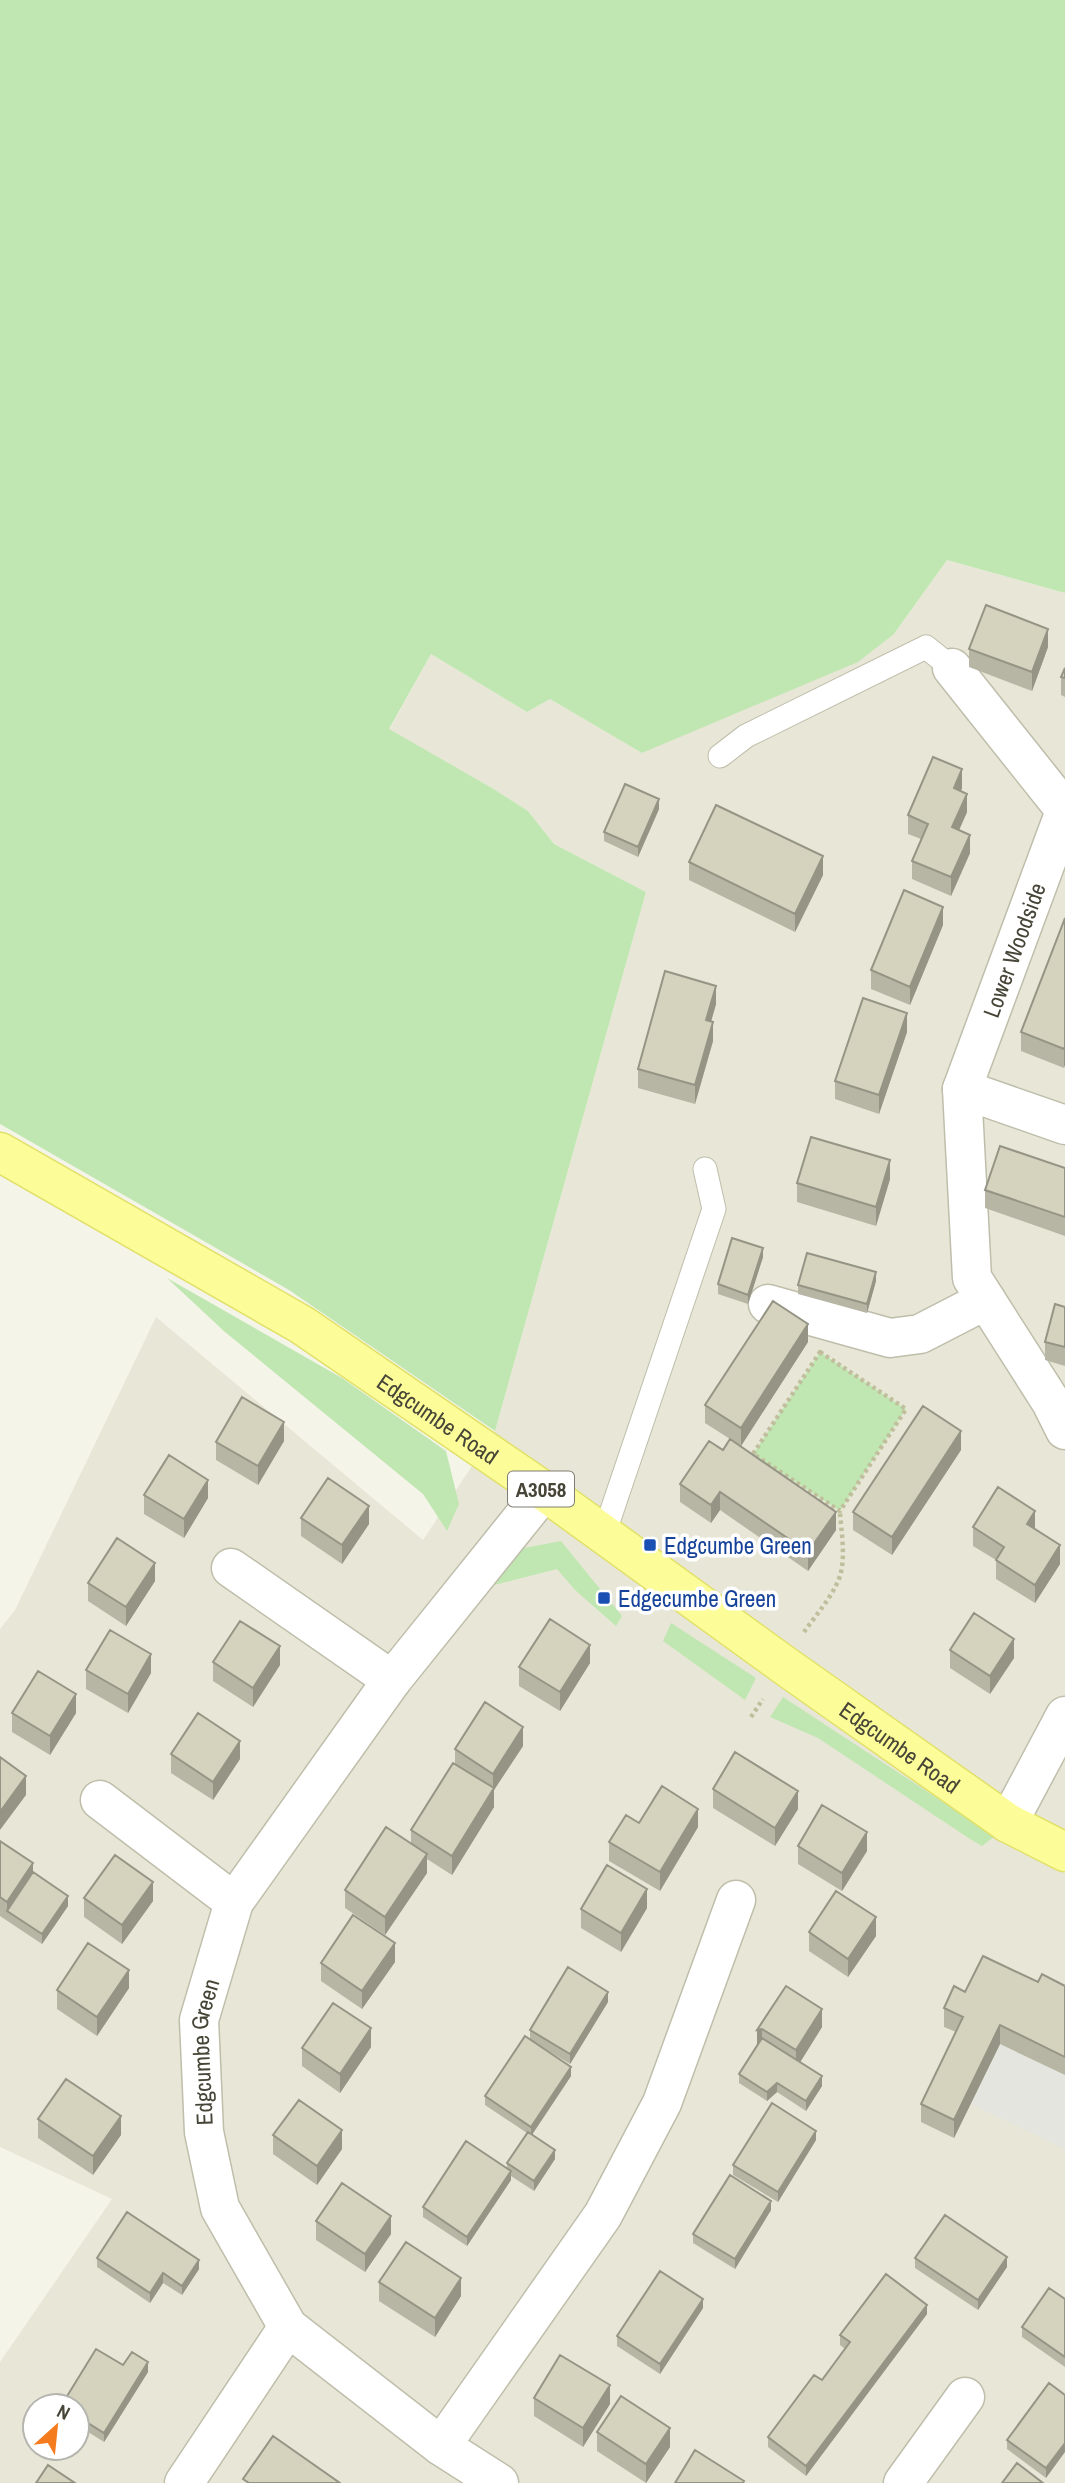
<svg xmlns="http://www.w3.org/2000/svg" width="1065" height="2483" font-family="'Archivo Narrow',sans-serif">
<rect width="100%" height="100%" fill="#f4f4e8"/>
<path fill="#e8e7d7" fill-rule="evenodd" d="M947,560l118,33v1890h-1065v-121l112,-163 -112,-52v-518l15,-19 141,-293 267,223 72,-109 151,-539 -92,-48 -26,-33 -36,-23 -103,-58 42,-76 96,58 23,-13 92,54 253,-120zM35,2406h42v42h-42z"/>
<path fill="#c0e7b2" d="M0,0h1065v593l-118,-33 -53,74 -36,28 -216,91 -92,-54 -23,13 -96,-58 -42,75 103,59 36,23 26,33 92,48 -151,539 -206,-141 -289,-166z
M167,1278l175,100 104,73 13,53 -12,27 -24,-37 -198,-162z
M820,1352l86,57 -66,102 -87,-57z
M561,1541l61,75 -6,10 -41,-36 -18,-21 -78,20 35,-39z
M671,1623l85,55 -11,22 -82,-59z
M783,1697l212,139 -13,10 -12,-7 -152,-101 -48,-21z"/>
<path fill="#e5e5e0" d="M1000,2044l65,31v74l-94,-45z"/>
<g fill="none" stroke-linecap="round" stroke-linejoin="round">
<g stroke="#bfbeab" stroke-width="25">
<path id="service" d="M720,756l26,-20 180,-89 26,21
M604,1534l110,-325 -9,-40"/>
</g>
<g stroke="#bfbeab" stroke-width="41">
<g id="minor">
<path d="M952,668l113,142"/>
<path d="M1065,811l-103,278 10,189 79,124 14,28"/>
<path d="M962,1089l103,36"/>
<path d="M768,1304l122,34 30,-4 66,-34"/>
<path d="M231,1568l161,112"/>
<path d="M100,1800l134,102"/>
<path d="M1008,1823l57,-107"/>
<path d="M441,2446l162,-231 59,-112 74,-203"/>
<path d="M184,2483l104,-156"/>
<path id="s1" d="M499,2483l-58,-37 -153,-119 -68,-119 -16,-76 -5,-112 35,-118 158,-222 152,-189"/>
<path d="M903,2483l62,-86"/>
</g>
</g>
<g stroke="#e1e069" stroke-width="41">
<g id="primary">
<path id="s2" d="M0,1152l302,173 242,166 240,174 224,158 57,29"/>
</g>
</g>
<path stroke="#c1be9d" stroke-width="4.5" stroke-dasharray="3.5 3.5" stroke-linecap="butt" d="M820,1352l86,57 -66,102 -87,-57z
M804,1632c12,-17 29,-36 36,-56 6,-20 1,-45 0,-65
M751,1717l12,-18"/>
<use href="#service" stroke="#fff" stroke-width="23"/>
<use href="#minor" stroke="#fff" stroke-width="38"/>
<use href="#primary" stroke="#fcfc99" stroke-width="38"/>
</g>
<path fill="#b7b5a3" d="M1048,647l-16,44 -63,-24v-18z
M1065,668v29l-4,-2v-18z
M962,788l-1,3 6,21 -8,18 11,23 -19,43 -39,-17v-18l9,-22 -13,-5v-19z
M659,809l-21,48 -34,-16v-9z
M689,862l134,13 -28,57 -106,-52z
M1065,918l-1,150 -43,-17v-19z
M943,925l-33,80 -39,-16v-19z
M716,1004l-5,18 2,19 -18,63 -57,-16v-19z
M907,1032l-28,82 -44,-15v-18z
M1065,1168v68l-80,-28v-18z
M890,1179l-14,47 -79,-24v-19z
M763,1257l-15,47 -30,-10v-10z
M876,1281l-9,32 -69,-19v-9z
M1065,1307v59l-20,-6v-18z
M808,1342l-67,104 95,84 -28,41 -88,-61 -9,13 -31,-21v-18l43,-34 7,-11 -25,-16v-18z
M284,1441l-26,44 -42,-25v-18z
M961,1450l-69,105 -39,-25v-18z
M144,1495l64,3 -24,40 -40,-24z
M301,1518l68,6 -27,40 -41,-28z
M973,1527l62,2 25,35 -25,39 -39,-24v-19l-23,-14z
M155,1581l-29,45 -38,-25v-18z
M950,1650l64,8 -24,36 -40,-26z
M213,1662l67,3 -27,42 -40,-26z
M590,1663l-30,48 -41,-25v-19z
M86,1670l65,3 -23,40 -42,-24z
M12,1713h64l-26,42 -38,-23z
M523,1746l-29,44v17l-42,68 -25,-16v14l-42,62 -40,-27v-18l66,-46v-14l44,-66v-15z
M171,1754l69,5 -27,41 -42,-27z
M713,1789l85,20 -23,37 -62,-38z
M639,1823l59,4 -38,64 -51,-30v-19z
M0,1841l68,65 -26,38 -42,-28z
M798,1846l69,5 -25,40 -44,-27z
M84,1898l69,3 -31,43 -38,-27z
M647,1908l-26,44 -40,-24v-19z
M809,1932l67,4 -28,41 -39,-26z
M395,1962l-33,47 -41,-28v-18z
M1038,1982l27,4v89l-65,-31 -46,94 -33,-16v-18l35,-72 -12,-5v-19l21,-16z
M786,1986l36,41 -22,35 22,24 -16,25 -29,-19 -10,9 -28,-18v-9l18,-28v-16z
M129,1988l-32,48 -40,-27v-19z
M608,2002l-38,62 -31,-19 32,31 -39,59 23,24 -21,32 -23,-15v4l-44,66 -44,-29v-10l84,-39v-5l20,-30 -42,-28v-9l45,-57v-9z
M371,2047l-31,46 -38,-27v-18z
M38,2119l83,16 -28,40 -55,-37z
M273,2135l69,14 -25,36 -44,-31z
M816,2140l-38,62 -45,-27v-10z
M771,2210l-36,59 -42,-26v-9z
M316,2221l75,13 -26,38 -49,-32z
M97,2258l102,11 -17,26 -19,-12 -13,20 -53,-36z
M915,2258l92,9 -29,43 -63,-42z
M379,2282l82,14 -26,41 -56,-36z
M1065,2299v68l-43,-30v-10z
M703,2308l-43,66 -43,-28v-10z
M927,2314l-121,162 -38,-29v-10l54,-57 23,-31 -5,-4v-10z
M148,2372l-44,70 -27,-17v-19z
M1065,2395l-19,83 -39,-29v-9z
M534,2398l76,6 -27,43 -49,-31z
M597,2432l73,15 -24,36 -49,-32z"/>
<path fill="#959485" d="M1048,629v18l-16,44v-19z
M962,769v19l-8,18v-18z
M967,794v18l-15,34v-19z
M659,799v10l-21,48v-10z
M970,835v18l-19,43v-19z
M823,856v19l-28,57v-18z
M943,907v18l-33,80v-18z
M716,986v18l-10,35v-19z
M907,1013v19l-28,82v-19z
M713,1022v19l-18,63v-19z
M1065,1047v18l-1,3v-19z
M890,1160v19l-14,47v-19z
M763,1248v9l-15,47v-9z
M876,1272v9l-9,32v-9z
M808,1324v18l-67,104v-18z
M284,1422v19l-26,44v-19z
M961,1431v19l-69,105v-18z
M208,1480v18l-24,40v-19z
M720,1492v18l-9,13v-18z
M369,1506v18l-27,40v-19z
M1035,1511v19l-8,-6z
M836,1512v18l-28,41v-19z
M1060,1545v19l-25,39v-18z
M155,1563v18l-29,45v-19z
M1014,1639v19l-24,36v-18z
M590,1645v18l-30,48v-19z
M280,1646v19l-27,42v-19z
M151,1654v19l-23,40v-19z
M76,1694v19l-26,42v-19z
M523,1727v19l-29,44v17l-42,68v-19l41,-66v-16z
M240,1741v18l-27,41v-18z
M26,1776v19l-26,35v-18z
M798,1791v18l-23,37v-18z
M698,1809v18l-38,64v-19z
M867,1832v19l-25,40v-18z
M427,1854v19l-42,62v-18z
M33,1863v19l-26,29v-9z
M153,1882v19l-31,43v-19z
M647,1889v19l-26,44v-19z
M68,1896v10l-26,38v-10z
M876,1917v19l-28,41v-18z
M395,1943v19l-33,47v-18z
M129,1970v18l-32,48v-19z
M608,1992v10l-38,62v-10z
M822,2009v18l-26,42v-19z
M1000,2025v19l-46,94v-18z
M371,2028v19l-31,46v-19z
M762,2029v19l-5,1v-19z
M571,2067v9l-40,60v-9z
M822,2076v10l-16,25v-10z
M777,2083v9l-10,9v-9z
M121,2116v19l-28,40v-19z
M342,2130v19l-25,36v-19z
M816,2131v9l-38,62v-10z
M555,2150v9l-21,32v-10z
M511,2171v9l-44,66v-9z
M771,2201v9l-36,59v-10z
M391,2216v18l-26,38v-18z
M1007,2257v10l-29,43v-10z
M199,2260v9l-17,26v-9z
M163,2273v10l-13,20v-10z
M461,2278v18l-26,41v-19z
M703,2299v9l-43,66v-10z
M927,2305v9l-121,162v-10z
M148,2362v10l-44,70v-9z
M610,2385v19l-27,43v-19z
M670,2428v19l-24,36v-19z
M1065,2443v9l-19,26v-10z"/>
<path fill="#d5d3be" stroke="#959485" stroke-width="2" d="M986,605l62,24 -16,43 -63,-23z
M1065,668v10l-4,-1z
M933,757l29,12 -8,19 13,6 -15,33 18,8 -19,42 -39,-16 16,-37 -20,-9z
M625,784l34,15 -21,48 -34,-15z
M716,805l107,51 -28,58 -106,-52z
M904,890l39,17 -33,80 -39,-17z
M1065,918v129l-1,2 -43,-17z
M665,971l51,15 -10,34 7,2 -18,63 -57,-16z
M863,998l44,15 -28,82 -44,-14z
M811,1137l79,23 -14,47 -79,-24z
M1000,1146l65,22v49l-80,-27z
M732,1238l31,10 -15,47 -30,-11z
M807,1253l69,19 -9,32 -69,-19z
M773,1301l35,23 -67,104 -36,-23z
M1055,1304l10,3v40l-20,-5z
M242,1397l42,25 -26,44 -42,-24z
M923,1406l38,25 -69,106 -39,-25z
M730,1439l106,73 -28,40 -88,-60 -9,13 -31,-21 29,-43 14,9z
M169,1455l39,25 -24,39 -40,-24z
M328,1478l41,28 -27,39 -41,-27z
M998,1487l37,24 -8,13 33,21 -25,40 -39,-25 8,-13 -31,-20z
M117,1538l38,25 -29,44 -38,-24z
M974,1613l40,26 -24,37 -40,-26z
M550,1619l40,26 -30,47 -41,-25z
M240,1621l40,25 -27,42 -40,-26z
M110,1630l41,24 -23,40 -42,-24z
M38,1671l38,23 -26,42 -38,-23z
M485,1702l38,25 -30,47 -38,-25z
M198,1713l42,28 -27,41 -42,-28z
M735,1752l63,39 -23,37 -62,-39z
M0,1757l26,19 -26,36z
M453,1763l41,25 -42,68 -41,-26z
M662,1786l36,23 -38,63 -51,-30 17,-27 13,8z
M822,1805l45,27 -25,41 -44,-27z
M386,1827l41,27 -42,63 -40,-27z
M0,1841l33,22 -26,39 -7,-5z
M115,1855l38,27 -31,43 -38,-27z
M607,1865l40,24 -26,44 -40,-24z
M33,1872l35,24 -26,38 -35,-23z
M836,1891l40,26 -28,42 -39,-27z
M353,1915l42,28 -33,48 -41,-28z
M88,1943l41,27 -32,47 -40,-27z
M983,1956l55,26 4,-8 23,12v71l-65,-32 -46,95 -33,-16 42,-87 -19,-9 10,-22 11,6z
M568,1967l40,25 -38,62 -40,-24z
M786,1986l36,23 -26,41 -34,-21 -5,1z
M333,2003l38,25 -31,46 -38,-26z
M525,2036l46,31 -40,60 -46,-31z
M762,2038l60,38 -16,25 -29,-18 -10,9 -28,-18z
M66,2079l55,37 -28,40 -55,-37z
M299,2100l43,30 -25,36 -44,-31z
M772,2103l44,28 -38,61 -45,-27z
M528,2132l27,18 -21,31 -27,-18z
M466,2141l45,30 -44,66 -44,-30z
M730,2175l41,26 -36,58 -42,-25z
M342,2183l49,33 -26,38 -49,-33z
M127,2212l72,48 -17,26 -19,-13 -13,20 -53,-35z
M945,2215l62,42 -29,43 -63,-42z
M406,2242l55,36 -26,40 -56,-36z
M660,2271l43,28 -43,65 -43,-28z
M886,2274l41,31 -121,161 -38,-29 46,-62 8,5 28,-38 -10,-7z
M1049,2288l16,11v58l-43,-30z
M96,2349l27,16 9,-13 16,10 -44,71 -27,-17v-10h-16z
M560,2355l50,30 -27,43 -49,-30z
M1049,2383l16,12v48l-19,25 -39,-28z
M621,2396l49,32 -24,36 -49,-32z
M273,2436l67,47h-91l-6,-4z
M695,2450l49,31 -1,2h-68z
M1017,2463l26,20h-41z
M48,2465l27,18h-39z"/>
<g fill="#1a4fb4" stroke="#fff" stroke-width="2.5">
<rect x="643" y="1538" width="14" height="14" rx="3.5"/>
<rect x="597" y="1591" width="14" height="14" rx="3.5"/>
</g>
<g text-anchor="middle" dominant-baseline="central" stroke-width="7" stroke-linejoin="round" paint-order="stroke">
<rect fill="#fff" stroke="#7e7d73" stroke-width="2" x="508" y="1471.5" width="66" height="35" rx="5"/>
<g font-size="21" font-weight="bold" fill="#474537">
<text x="541" y="1489">A3058</text>
</g>
<g font-size="23" fill="#474537" stroke="#fff">
<text transform="translate(1014 950) rotate(-70)">Lower Woodside</text>
<text stroke="none"><textPath href="#s2" startOffset="513">Edgcumbe Road</textPath></text>
<text stroke="none"><textPath href="#s2" startOffset="1080">Edgcumbe Road</textPath></text>
<text stroke="none"><textPath href="#s1" startOffset="558">Edgcumbe Green</textPath></text>
</g>
<g font-size="23" fill="#164399" stroke="#fff" text-anchor="start">
<text x="664" y="1545">Edgcumbe Green</text>
<text x="618" y="1598">Edgecumbe Green</text>
</g>
</g>
<g transform="translate(56 2427) rotate(27)"><circle r="33" fill="#ffffff" stroke="#b5b5af" stroke-width="2"/>
<path d="M0-5L12 26L0 18L-12 26Z" fill="#f57c1e"/>
<text y="-10" font-size="19" font-weight="bold" text-anchor="middle" fill="#474537">N</text>
</g>
</svg>
